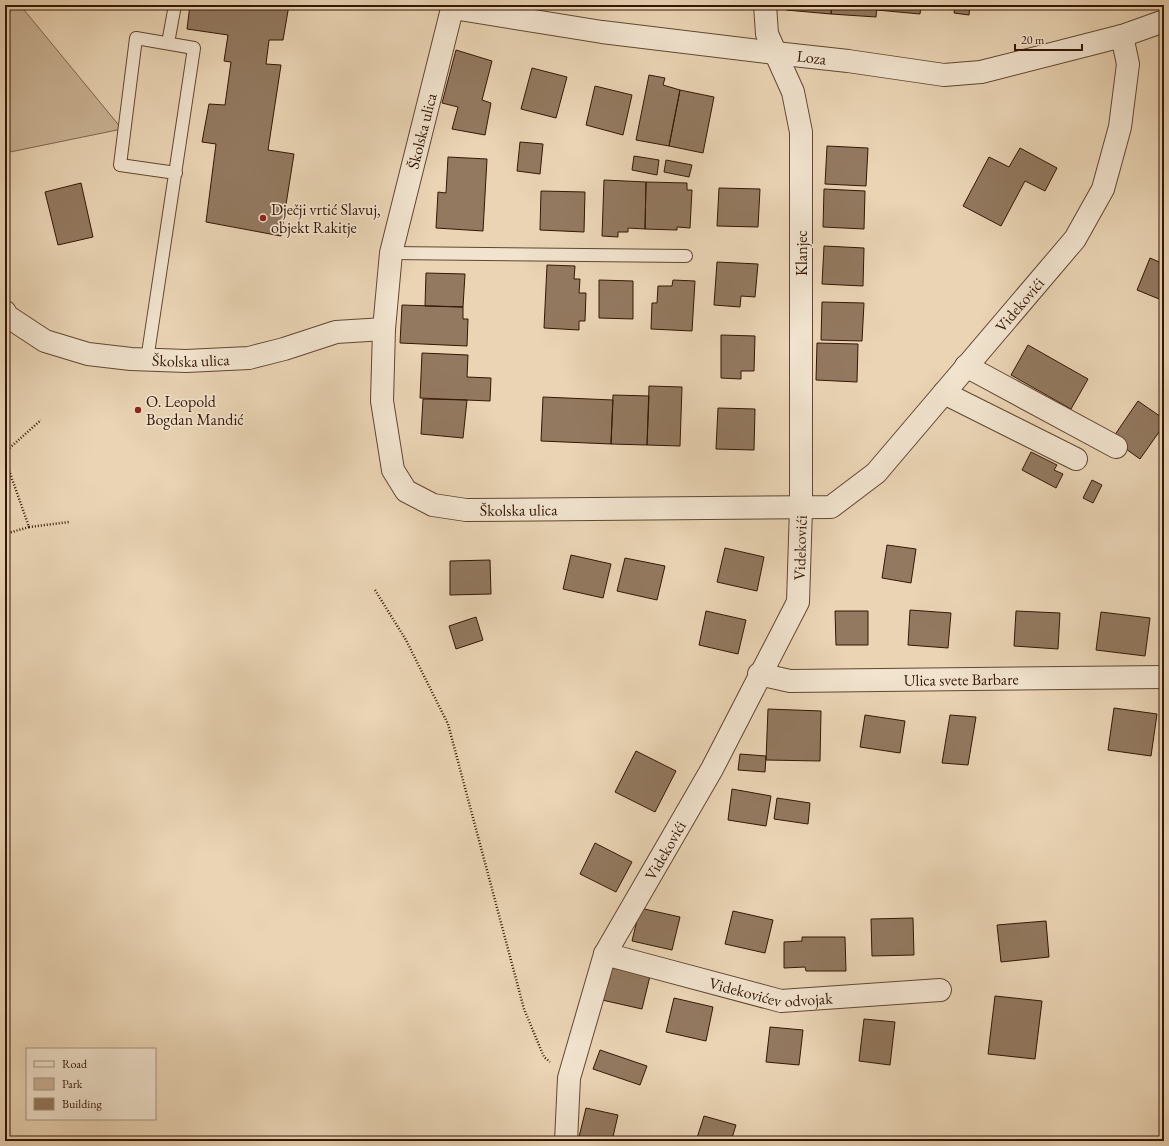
<svg xmlns="http://www.w3.org/2000/svg" width="1169" height="1146" font-family="'EB Garamond',serif">
<rect width="100%" height="100%" fill="#ead4b4"/>
<filter id="stains"><feTurbulence type="fractalNoise" baseFrequency=".005" numOctaves="4"/><feColorMatrix values="0 0 0 0 .2 0 0 0 0 .09 0 0 0 0 .02 0 0 0 .5 -.17"/></filter>
<radialGradient id="worn" r=".72"><stop offset=".6" stop-color="#630" stop-opacity="0"/><stop offset="1" stop-color="#630" stop-opacity=".3"/></radialGradient>
<path fill="#cbb496" stroke="#80654e" d="M5,5h15l102,124 -117,24z"/>
<path fill="#937960" stroke="#351606" d="M190,5h99l-6,35h-14l-3,24 15,1 -13,85 26,4 -13,82 -75,-14 10,-78 -14,-2 7,-38 16,1 6,-43 -7,-1 4,-26 -41,-6z
M786,5h46l-1,9 -45,-4z
M832,5h45l-1,12 -45,-3z
M877,5h44l-1,9 -43,-4z
M942,5h28l-1,10 -15,-2 1,-7z
M1001,5h29l-29,2z
M456,50l36,11 -10,39 9,3 -6,32 -33,-6 6,-22 -16,-4z
M532,68l35,9 -11,41 -35,-9z
M649,75l16,3 -2,7 17,5 -11,56 -33,-6z
M595,86l37,9 -9,40 -37,-10z
M680,90l34,7 -11,56 -34,-7z
M520,142l23,2 -3,30 -23,-3z
M827,146l41,2 -2,38 -41,-2z
M1020,148l37,20 -12,23 -20,-10 -24,45 -38,-20 26,-49 20,10z
M634,156l25,4 -2,15 -25,-5z
M448,157l39,2 -4,72 -47,-3 2,-36 8,1z
M666,160l26,5 -3,12 -25,-5z
M604,180l42,2 -1,47 -17,-1v4h-10v5l-16,-1z
M646,182l41,1v7h5l-2,38 -13,-1v3l-32,-1z
M81,183l12,54 -35,8 -13,-53z
M719,188l41,1 -2,38 -41,-1z
M824,189l41,2 -1,38 -41,-2z
M541,191l44,1 -1,40 -44,-2z
M824,246l40,2 -1,38 -41,-2z
M1150,258l14,6v37l-27,-11z
M717,262l41,2 -3,33 -14,-1 -1,11 -26,-2z
M547,265l28,1 -1,13h6l-1,14h7l-1,28h-6v9l-35,-2z
M426,273l39,1 -2,33 -38,-1z
M599,280l34,1v38l-34,-1z
M673,280l22,1 -3,50 -41,-2 1,-26h5l1,-17h14z
M822,302l42,1 -2,38 -41,-1z
M402,305l61,2v12h5l-1,27 -67,-3z
M721,335l34,1 -1,35h-13v8l-20,-1z
M817,343l41,1 -1,38 -41,-2z
M1028,345l60,34 -17,30 -60,-34z
M422,353l46,2 -1,22 24,1 -1,23 -70,-3z
M649,386l33,1 -2,59 -33,-1z
M613,395l36,1 -2,49 -36,-1z
M543,397l70,3 -2,44 -70,-3z
M423,399l44,1 -4,38 -42,-4z
M1138,401l26,18v6l-24,34 -28,-20z
M718,408l37,1 -1,41 -38,-1z
M1031,452l26,13 -3,5 9,4 -7,14 -34,-18z
M1092,480l10,5 -9,18 -10,-5z
M887,545l29,4 -5,34 -29,-5z
M725,548l39,9 -7,34 -40,-9z
M571,555l40,9 -8,34 -40,-9z
M625,558l40,8 -8,34 -40,-9z
M490,560l1,34 -41,1v-34z
M910,610l41,3 -3,35 -40,-3z
M706,611l40,9 -8,34 -39,-9z
M835,611h33v34h-32z
M1016,611l44,2 -2,36 -44,-3z
M1101,612l49,6 -5,38 -49,-6z
M476,617l7,23 -27,9 -7,-23z
M1114,708l43,6 -6,42 -43,-6z
M768,709l53,2 -1,50 -54,-1z
M865,715l40,6 -5,32 -40,-6z
M950,715l26,2 -8,48 -26,-2z
M636,751l40,20 -21,41 -40,-20z
M740,754l26,2 -1,16 -27,-2z
M732,789l39,7 -5,30 -38,-6z
M777,798l33,5 -2,21 -34,-5z
M595,843l37,19 -16,30 -36,-18z
M640,908l40,9 -8,33 -40,-9z
M733,911l40,9 -8,33 -40,-9z
M913,918l1,37 -42,1 -1,-37z
M1046,921l3,36 -48,5 -4,-37z
M802,937h43l1,34h-40l-1,-4 -21,1v-26l18,-1z
M610,967l40,9 -8,33 -40,-9z
M995,996l47,5 -7,58 -47,-5z
M674,998l39,9 -7,34 -40,-9z
M864,1019l31,3 -5,43 -31,-4z
M770,1027l33,3 -4,35 -33,-3z
M600,1050l47,16 -7,19 -47,-16z
M586,1108l32,7 -6,26h-34z
M704,1116l32,9 -5,16h-35z"/>
<g fill="none" stroke-linecap="round" stroke-linejoin="round">
<g stroke="#624632" stroke-width="14">
<path id="lane" d="M168,43l7,-38
M391,253l295,3
M147,360l47,-312 -58,-10 -16,127 56,8"/>
</g>
<g stroke="#624632" stroke-width="24">
<g id="street">
<path id="s1" d="M453,5l-62,248 -7,76 -2,72 11,69 13,21 27,14 33,5 365,-3 45,-34 199,-234 28,-50 17,-62 8,-63 -6,-28"/>
<path id="s2" d="M453,8l149,24 173,21 73,8 96,14 37,-3 141,-36 42,-15"/>
<path id="s3" d="M5,312l2,4 38,25 43,13 43,5 55,2 63,-3 35,-9 52,-17 48,-3"/>
<path d="M966,366l150,81"/>
<path d="M944,393l132,66"/>
<path id="s4" d="M759,674l31,7 374,-4"/>
<path id="s5" d="M605,954l176,47 159,-11"/>
<path id="s6" d="M566,1141l3,-63 36,-124 107,-185 86,-167 3,-94v-376l-8,-40 -26,-58 -2,-29"/>
</g>
</g>
<path stroke="#351606" stroke-width="2.5" stroke-dasharray="1 2" stroke-linecap="butt" d="M5,452l36,-32
M5,459l24,68 40,-5
M5,534l24,-7
M375,590l31,50 42,84 76,285 20,48 6,5"/>
<use href="#lane" stroke="#f1e3ce" stroke-width="12"/>
<use href="#street" stroke="#f1e3ce" stroke-width="22"/>
</g>
<g fill="#8f2418" stroke="#f1e3ce" stroke-width="1.5">
<circle cx="263" cy="218" r="4"/>
<circle cx="138" cy="410" r="4"/>
</g>
<g text-anchor="middle" dominant-baseline="central" stroke-width="3.5" stroke-linejoin="round" paint-order="stroke">
<g font-size="16" fill="#351606" stroke="#f1e3ce">
<text stroke="none"><textPath href="#s2" startOffset="362">Loza</textPath></text>
<text transform="translate(422 131) rotate(-76)">Školska ulica</text>
<text transform="translate(801 253) rotate(-90)">Klanjec</text>
<text stroke="none"><textPath href="#s1" startOffset="1205">Videkovići</textPath></text>
<text stroke="none"><textPath href="#s3" startOffset="198">Školska ulica</textPath></text>
<text stroke="none"><textPath href="#s1" startOffset="615">Školska ulica</textPath></text>
<text stroke="none"><textPath href="#s6" startOffset="648">Videkovići</textPath></text>
<text stroke="none"><textPath href="#s4" startOffset="203">Ulica svete Barbare</textPath></text>
<text stroke="none"><textPath href="#s6" startOffset="312">Videkovići</textPath></text>
<text stroke="none"><textPath href="#s5" startOffset="171">Videkovićev odvojak</textPath></text>
</g>
<g font-size="16" fill="#351606" stroke="#f1e3ce" text-anchor="start">
<text x="271" y="209">Dječji vrtić Slavuj,<tspan x="271" dy="18">objekt Rakitje</tspan></text>
<text x="146" y="401">O. Leopold<tspan x="146" dy="18">Bogdan Mandić</tspan></text>
</g>
</g>
<rect width="1169" height="1146" fill="none" stroke="#ead4b4" stroke-width="20"/>
<rect x="6" y="6" width="1157" height="1134" fill="none" stroke="#351606" stroke-width="2"/>
<rect x="10" y="10" width="1149" height="1126" fill="none" stroke="#351606"/>
<rect x="26" y="1048" width="130" height="72" fill="#f1e3ce" stroke="#a6917e"/>
<rect x="34" y="1061" width="20" height="6" fill="#f1e3ce" stroke="#a6917e"/>
<text x="62" y="1068" font-size="12" fill="#351606">Road</text>
<rect x="34" y="1078" width="20" height="12" fill="#cbb496" stroke="#a6917e"/>
<text x="62" y="1088" font-size="12" fill="#351606">Park</text>
<rect x="34" y="1098" width="20" height="12" fill="#937960" stroke="#a6917e"/>
<text x="62" y="1108" font-size="12" fill="#351606">Building</text>
<path d="M1015 44v6h67v-6" fill="none" stroke="#351606" stroke-width="2"/>
<text x="1021" y="44" font-size="12" fill="#351606" stroke="#f1e3ce" stroke-width="3" paint-order="stroke">20 m</text>
<rect width="100%" height="100%" filter="url(#stains)"/>
<rect width="100%" height="100%" fill="url(#worn)"/>
</svg>
